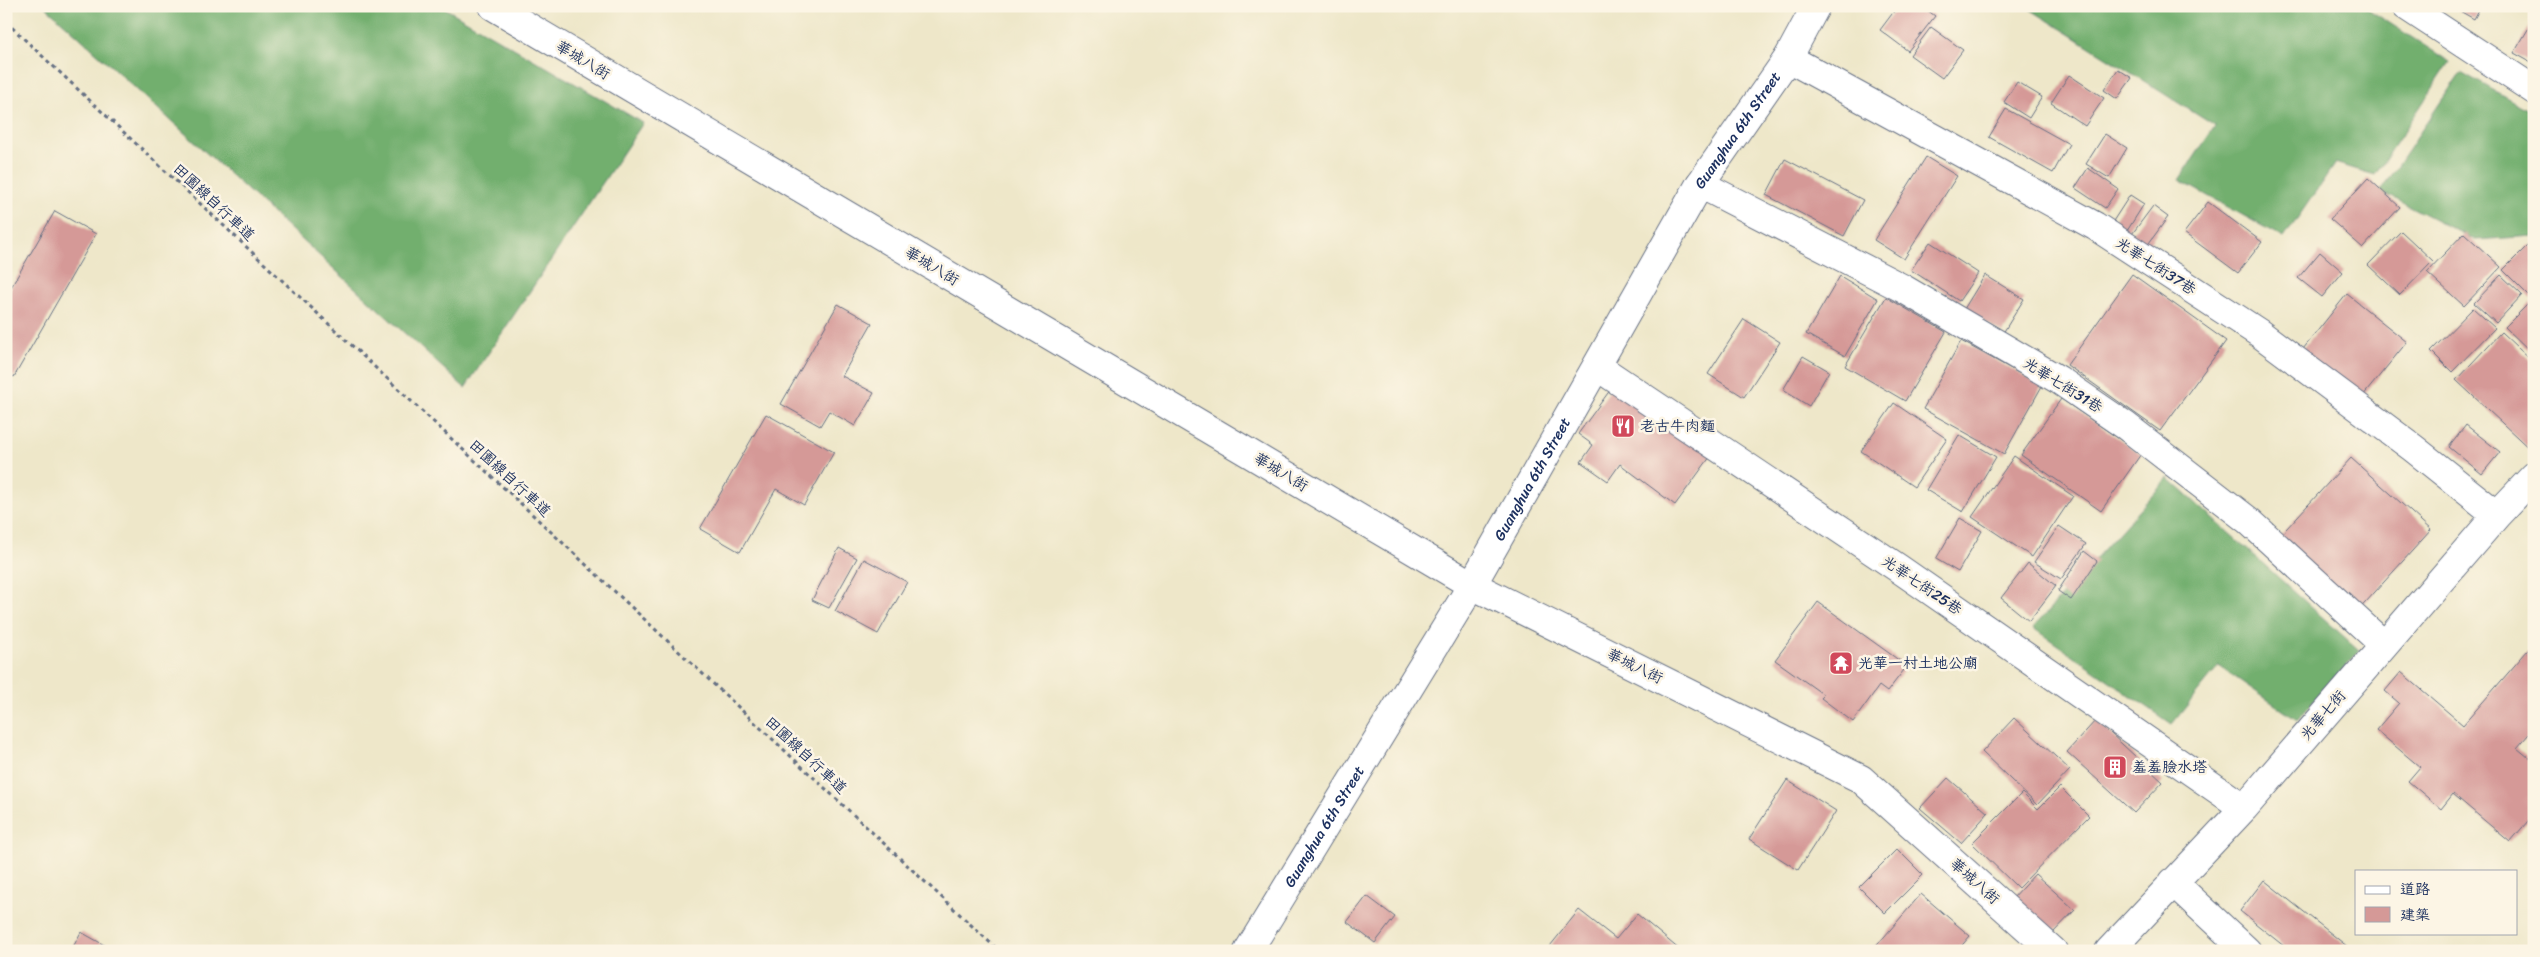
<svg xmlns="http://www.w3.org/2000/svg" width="2540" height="957" font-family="Sriracha,'LXGW WenKai TC',sans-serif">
<rect width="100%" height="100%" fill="#fcf5e5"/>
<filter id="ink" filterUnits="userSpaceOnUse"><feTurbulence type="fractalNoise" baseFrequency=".02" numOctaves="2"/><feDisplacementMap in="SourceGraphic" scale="10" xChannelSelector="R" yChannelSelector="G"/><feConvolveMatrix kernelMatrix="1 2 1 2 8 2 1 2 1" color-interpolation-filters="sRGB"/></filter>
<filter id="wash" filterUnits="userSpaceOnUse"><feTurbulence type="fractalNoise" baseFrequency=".0096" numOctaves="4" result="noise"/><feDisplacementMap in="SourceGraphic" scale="20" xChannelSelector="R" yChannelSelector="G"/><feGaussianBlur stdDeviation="1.12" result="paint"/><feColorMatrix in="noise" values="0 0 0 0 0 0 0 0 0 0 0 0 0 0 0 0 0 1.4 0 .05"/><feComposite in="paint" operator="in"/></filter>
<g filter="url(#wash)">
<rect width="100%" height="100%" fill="#eee7c9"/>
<path fill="#72af6e" stroke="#466f66" d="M45,6h396l202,117 -178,265z
M2025,6h338l87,56 -75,113 -40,-12 -51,75 -105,-58 36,-54z
M2461,72l73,41v123l-59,4 -95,-49z
M2168,478l192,173 -63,69 -78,-54 -47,58 -139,-96z"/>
<g id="blocks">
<path fill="#d59997" d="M1898,6h24l13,10 -27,35 -28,-21z
M2451,6h30l-7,13z
M2534,19v45l-20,-11z
M1931,27l32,23 -21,28 -32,-23z
M2118,69l14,9 -15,21 -13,-9z
M2069,75l35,23 -19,28 -34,-23z
M2017,82l25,15 -13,21 -25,-16z
M2006,109l63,35 -16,29 -64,-36z
M2105,134l22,14 -18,30 -23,-14z
M1926,157l31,19 -53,83 -30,-19z
M1785,159l78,41 -19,36 -78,-41z
M2088,168l30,21 -13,19 -30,-20z
M2368,178l32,29 -37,41 -33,-29z
M2130,195l14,9 -24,38 -14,-10z
M2208,202l54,40 -24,31 -54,-40z
M2153,206l15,11 -27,37 -15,-12z
M55,211l41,23 -82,143 -8,-4v-77z
M2401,231l32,30 -33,34 -32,-30z
M2464,233l37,34 -37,39 -37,-34z
M1930,242l48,31 -19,28 -48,-31z
M2528,245l6,5v51l-31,-31z
M2320,252l23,20 -21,25 -24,-19z
M2132,274l94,67 -66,90 -93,-66z
M1985,275l39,24 -21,34 -39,-24z
M2501,275l21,20 -26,28 -22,-20z
M1840,276l38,23 -33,57 -39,-22z
M2347,294l60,48 -49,60 -59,-48z
M1886,297l60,35 -41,69 -60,-35z
M2530,302l4,4v49l-29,-28z
M838,304l34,19 -30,53 32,17 -19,33 -26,-15 -9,15 -39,-22z
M2473,308l22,20 -43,44 -21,-21z
M1744,319l36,23 -36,55 -36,-23z
M2501,332l33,31v90l-78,-73z
M1961,341l81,45 -38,68 -81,-45z
M1803,356l26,15 -20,35 -26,-16z
M1616,382l97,71 -38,52 -55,-41 -12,17 -27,-19 12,-17 -15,-11z
M2061,399l80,55 -40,57 -80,-56z
M1894,403l53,36 -33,48 -53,-36z
M766,414l68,38 -30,53 -28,-16 -36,63 -40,-23z
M2466,425l34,27 -18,22 -33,-27z
M1959,435l37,22 -33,55 -37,-22z
M2014,456l59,40 -41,61 -60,-40z
M2351,458l80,72 -75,83 -80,-73z
M1960,518l22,13 -24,41 -22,-13z
M2059,526l27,18 -25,35 -27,-17z
M839,548l18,10 -28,50 -17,-8z
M2084,551l13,10 -26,39 -13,-9z
M864,559l43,23 -29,52 -43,-23z
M2028,563l28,23 -27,35 -28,-23z
M1818,602l89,64 -20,26 -8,-6 -26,36 -32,-24 3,-3 -49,-35z
M2534,643v85l-17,20 17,14v52l-24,28 -57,-48 -12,15 -33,-28 12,-14 -44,-37 23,-27 -14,-12 16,-19 62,53z
M2014,718l56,52 -33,35 -55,-53z
M2096,720l67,62 -29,31 -67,-61z
M1948,778l40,35 -27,30 -41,-35z
M1787,780l49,31 -38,59 -49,-31z
M2060,787l29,29 -71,72 -46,-45 50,-50 16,16z
M1897,849l26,26 -38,38 -26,-26z
M2035,874l40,36 -24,25 -39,-36z
M2264,880l89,71h-63l-50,-40z
M1921,894l49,42 -13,15h-85z
M1367,896l28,21 -20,26 -28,-21z
M1579,910l37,29 21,-25 44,37h-135z
M81,932l34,19h-44z"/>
</g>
</g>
<g filter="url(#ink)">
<use href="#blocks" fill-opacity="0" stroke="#656f83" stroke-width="1"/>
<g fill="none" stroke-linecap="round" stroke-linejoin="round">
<g stroke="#656f83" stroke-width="30">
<path id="minor" d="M493,6l979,579 389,194 192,172
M2406,6l128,84
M1788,58l307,168 164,107 154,115 84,67
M1700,184l202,104 157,92 67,46 123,95 135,124
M1598,367l300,201 346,240
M2173,882l74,69
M2109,951l135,-143 253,-293 37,-39"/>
</g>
<g stroke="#656f83" stroke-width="30">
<g id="tertiary">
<path id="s1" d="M1248,951l224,-366 228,-401 88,-126 28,-52"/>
</g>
</g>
<path stroke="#656f83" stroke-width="3" stroke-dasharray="4 4" stroke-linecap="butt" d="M6,22l993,929"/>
<use href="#minor" stroke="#fff" stroke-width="28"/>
<use href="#tertiary" stroke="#fff" stroke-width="28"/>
</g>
</g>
<defs>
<g id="restaurant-square" transform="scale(1.25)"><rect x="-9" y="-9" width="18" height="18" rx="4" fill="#d1495b" stroke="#fcf5e5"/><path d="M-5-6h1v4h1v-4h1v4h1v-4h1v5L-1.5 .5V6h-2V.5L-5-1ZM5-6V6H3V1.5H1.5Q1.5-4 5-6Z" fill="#fff"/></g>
<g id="temple-square" transform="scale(1.25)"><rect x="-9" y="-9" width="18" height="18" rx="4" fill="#d1495b" stroke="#fcf5e5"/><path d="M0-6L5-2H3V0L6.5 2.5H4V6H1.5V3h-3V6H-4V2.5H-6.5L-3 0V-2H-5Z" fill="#fff"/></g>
<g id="building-square" transform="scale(1.25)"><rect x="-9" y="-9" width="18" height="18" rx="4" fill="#d1495b" stroke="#fcf5e5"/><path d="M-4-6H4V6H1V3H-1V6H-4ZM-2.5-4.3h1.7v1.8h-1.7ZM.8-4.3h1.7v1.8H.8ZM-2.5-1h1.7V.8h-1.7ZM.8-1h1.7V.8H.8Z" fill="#fff"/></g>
</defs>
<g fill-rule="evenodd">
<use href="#restaurant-square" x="1623" y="426"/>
<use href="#temple-square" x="1841" y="663"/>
<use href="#building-square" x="2115" y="767"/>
</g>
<g text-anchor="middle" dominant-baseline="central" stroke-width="5" stroke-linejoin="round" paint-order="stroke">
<g font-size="15" fill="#1b2f5e" stroke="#fcf5e5">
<text transform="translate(583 60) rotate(31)">華城八街</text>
<text stroke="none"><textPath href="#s1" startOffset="956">Guanghua 6th Street</textPath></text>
<text transform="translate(214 202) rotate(43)">田園線自行車道</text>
<text transform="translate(932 266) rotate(31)">華城八街</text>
<text transform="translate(2156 266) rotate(33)">光華七街37巷</text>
<text transform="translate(2063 385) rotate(32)">光華七街31巷</text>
<text transform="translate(1281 472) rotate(31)">華城八街</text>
<text transform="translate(510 478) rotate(43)">田園線自行車道</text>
<text stroke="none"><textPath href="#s1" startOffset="551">Guanghua 6th Street</textPath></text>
<text transform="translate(1922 585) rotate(34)">光華七街25巷</text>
<text transform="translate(1635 666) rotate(26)">華城八街</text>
<text transform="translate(2323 715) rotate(-49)">光華七街</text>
<text transform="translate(806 755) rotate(43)">田園線自行車道</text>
<text stroke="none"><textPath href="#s1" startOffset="146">Guanghua 6th Street</textPath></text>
<text transform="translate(1975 881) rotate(42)">華城八街</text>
</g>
<g font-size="15" fill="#1b2f5e" stroke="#fcf5e5" text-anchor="start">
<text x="1640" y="426">老古牛肉麵</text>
<text x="1858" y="663">光華一村土地公廟</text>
<text x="2132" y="767">羞羞臉水塔</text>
</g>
</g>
<rect width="2540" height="957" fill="none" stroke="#fcf5e5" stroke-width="25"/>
<rect x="2355" y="870" width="162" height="65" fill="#fcf5e5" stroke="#a2a6af"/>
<rect x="2365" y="886" width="25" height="8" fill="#ffffff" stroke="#a2a6af"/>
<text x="2400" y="894" font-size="15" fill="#1b2f5e">道路</text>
<rect x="2365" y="907" width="25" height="15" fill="#d59997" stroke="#a2a6af"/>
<text x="2400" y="920" font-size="15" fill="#1b2f5e">建築</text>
</svg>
